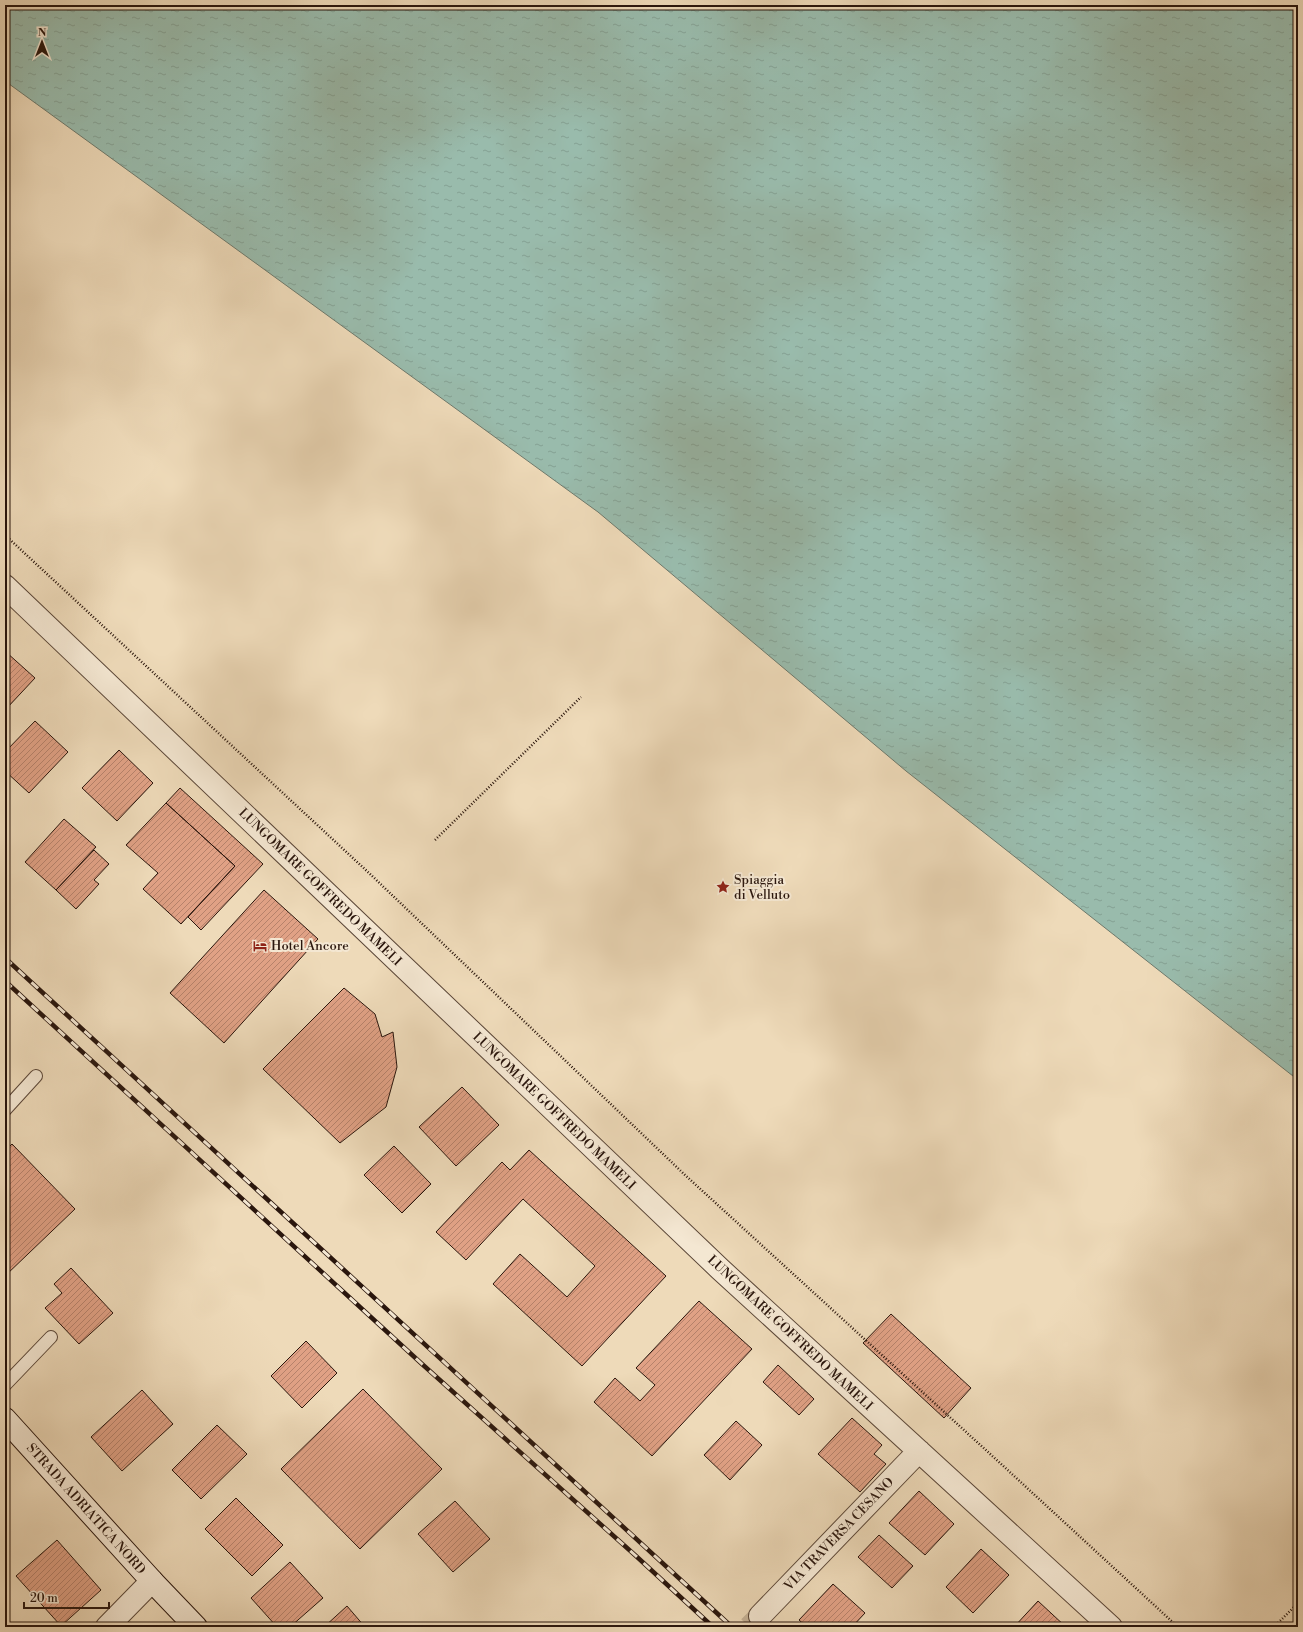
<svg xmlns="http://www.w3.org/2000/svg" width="1303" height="1632" font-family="'Libre Bodoni',serif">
<defs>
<pattern id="water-ripples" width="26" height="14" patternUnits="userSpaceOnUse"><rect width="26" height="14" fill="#99bbac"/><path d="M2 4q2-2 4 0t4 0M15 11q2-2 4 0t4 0" fill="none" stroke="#84a093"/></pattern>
<pattern id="building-hatch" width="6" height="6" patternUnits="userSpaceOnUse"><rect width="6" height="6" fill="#e0a185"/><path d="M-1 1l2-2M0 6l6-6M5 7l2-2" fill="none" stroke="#b6826b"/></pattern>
</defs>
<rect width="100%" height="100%" fill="#eedab9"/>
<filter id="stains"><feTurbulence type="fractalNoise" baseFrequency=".005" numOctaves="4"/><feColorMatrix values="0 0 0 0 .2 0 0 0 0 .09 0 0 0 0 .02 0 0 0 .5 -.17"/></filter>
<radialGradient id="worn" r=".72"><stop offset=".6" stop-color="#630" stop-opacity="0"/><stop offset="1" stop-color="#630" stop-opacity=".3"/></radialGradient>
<path fill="url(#water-ripples)" stroke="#6d796c" d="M5,5h1293v1075l-392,-309 -308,-259 -593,-431z"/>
<path fill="url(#building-hatch)" stroke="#2a160d" d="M6,652l29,26 -28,30 -2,-2v-53z
M35,721l33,31 -39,41 -24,-22v-19z
M119,750l34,33 -36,38 -35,-33z
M180,788l83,76 -62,66 -13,-13 47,-51 -69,-63z
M166,803l69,63 -54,58 -38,-35 15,-16 -32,-28z
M64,819l32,28 -40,43 -31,-28z
M94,850l15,14 -15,16 5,4 -23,25 -20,-19z
M264,890l54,49 -94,104 -54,-50z
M344,988l31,26 7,23 11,-5 4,35 -11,40 -46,36 -77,-74z
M462,1087l37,38 -43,41 -37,-39z
M12,1144l63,65 -70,67v-125z
M394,1146l37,38 -29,29 -38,-38z
M529,1150l137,126 -84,90 -89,-82 27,-30 47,43 28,-31 -72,-67 -57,61 -30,-28 66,-70 8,8z
M71,1268l42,45 -34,31 -34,-36 17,-15 -8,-9z
M699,1301l53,48 -100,107 -58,-54 21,-24 25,23 15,-16 -19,-17z
M891,1314l80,74 -27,30 -81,-75z
M306,1341l31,32 -35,35 -31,-32z
M778,1365l36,34 -15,16 -36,-33z
M363,1389l79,80 -82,80 -79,-80z
M142,1390l31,34 -51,47 -31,-34z
M852,1418l30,27 -8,9 12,10 -26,28 -42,-38z
M736,1421l26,24 -32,35 -26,-25z
M217,1425l30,29 -46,45 -29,-29z
M919,1491l35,33 -29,31 -36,-32z
M236,1498l47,47 -31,31 -47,-47z
M455,1501l35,38 -37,33 -35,-38z
M879,1535l34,31 -21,22 -34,-31z
M57,1540l44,50 -40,36 -45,-50z
M981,1549l28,26 -36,38 -27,-26z
M290,1562l33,36 -33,29h-13l-26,-29z
M833,1584l32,29 -13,14h-45l-8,-7z
M1038,1601l28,26h-52z
M347,1606l18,21h-41z
M131,1622l4,5h-10z"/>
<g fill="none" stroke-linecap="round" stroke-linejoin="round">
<path stroke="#c7b397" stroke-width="22" stroke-dasharray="22 11" stroke-linecap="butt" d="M749,1627l11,-11"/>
<g stroke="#5b4738" stroke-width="14">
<path id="service" d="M5,1110l31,-34
M5,1385l46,-48"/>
</g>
<g stroke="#5b4738" stroke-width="24">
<path id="minor" d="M5,586l715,683 391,358
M760,1616l159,-165
M107,1627l45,-46"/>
</g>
<g stroke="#2a160d" stroke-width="24">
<path id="secondary" d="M5,1419l147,162 44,46"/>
</g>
<path stroke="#2a160d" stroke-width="2.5" stroke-dasharray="1 2" stroke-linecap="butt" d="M5,535l364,338 316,302 315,288 178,164
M435,840l146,-143
M1278,1623l20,-20"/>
<use href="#service" stroke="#f4e7d2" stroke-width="12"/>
<use href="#minor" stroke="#f4e7d2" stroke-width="22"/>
<use href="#secondary" stroke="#f4e7d2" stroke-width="22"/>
<g stroke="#2a160d" stroke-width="4.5">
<path id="rail" d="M5,958l727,669
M5,981l417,383 214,192 77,71"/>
</g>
<use href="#rail" stroke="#f4e7d2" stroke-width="3" stroke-dasharray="9" stroke-linecap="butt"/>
</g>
<defs>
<g id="sight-bare" transform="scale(1.08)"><path d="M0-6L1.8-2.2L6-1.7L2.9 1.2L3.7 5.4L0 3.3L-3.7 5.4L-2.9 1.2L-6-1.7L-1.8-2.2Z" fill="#8f2418" stroke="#f4e7d2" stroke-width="2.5" paint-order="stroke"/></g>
<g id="hotel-bare" transform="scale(1.08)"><path d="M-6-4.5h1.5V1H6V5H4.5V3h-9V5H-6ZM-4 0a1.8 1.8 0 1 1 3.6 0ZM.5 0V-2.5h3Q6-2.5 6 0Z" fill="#8f2418" stroke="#f4e7d2" stroke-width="2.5" paint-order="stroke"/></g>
</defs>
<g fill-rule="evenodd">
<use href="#sight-bare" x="723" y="887"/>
<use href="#hotel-bare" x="260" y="946"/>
</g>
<g text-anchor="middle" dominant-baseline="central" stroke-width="4" stroke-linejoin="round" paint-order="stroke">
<g font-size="13" fill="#2a160d" stroke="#f4e7d2" text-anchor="start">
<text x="734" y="880">Spiaggia<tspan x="734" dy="15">di Velluto</tspan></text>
<text x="271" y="946">Hotel Ancore</text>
</g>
<g font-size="13" fill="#2a160d" stroke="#f4e7d2">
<text transform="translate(320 887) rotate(44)">LUNGOMARE GOFFREDO MAMELI</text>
<text transform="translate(554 1111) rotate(44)">LUNGOMARE GOFFREDO MAMELI</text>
<text transform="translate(790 1333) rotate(43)">LUNGOMARE GOFFREDO MAMELI</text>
<text transform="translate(86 1509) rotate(48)">STRADA ADRIATICA NORD</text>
<text transform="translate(839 1534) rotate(-46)">VIA TRAVERSA CESANO</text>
</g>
</g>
<rect width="1303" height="1632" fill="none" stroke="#eedab9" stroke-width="20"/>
<rect x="6" y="6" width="1291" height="1620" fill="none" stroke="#2a160d" stroke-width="2"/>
<rect x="10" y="10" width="1283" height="1612" fill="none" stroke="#2a160d"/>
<g transform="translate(42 42)" stroke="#f4e7d2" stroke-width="3" paint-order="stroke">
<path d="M0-3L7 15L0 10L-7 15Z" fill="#2a160d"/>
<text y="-6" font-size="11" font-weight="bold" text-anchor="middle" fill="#2a160d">N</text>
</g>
<path d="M24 1602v6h85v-6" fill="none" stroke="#2a160d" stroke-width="2"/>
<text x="30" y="1602" font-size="12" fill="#2a160d" stroke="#f4e7d2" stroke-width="3" paint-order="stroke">20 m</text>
<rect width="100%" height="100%" filter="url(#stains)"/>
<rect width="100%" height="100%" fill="url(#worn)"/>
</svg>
